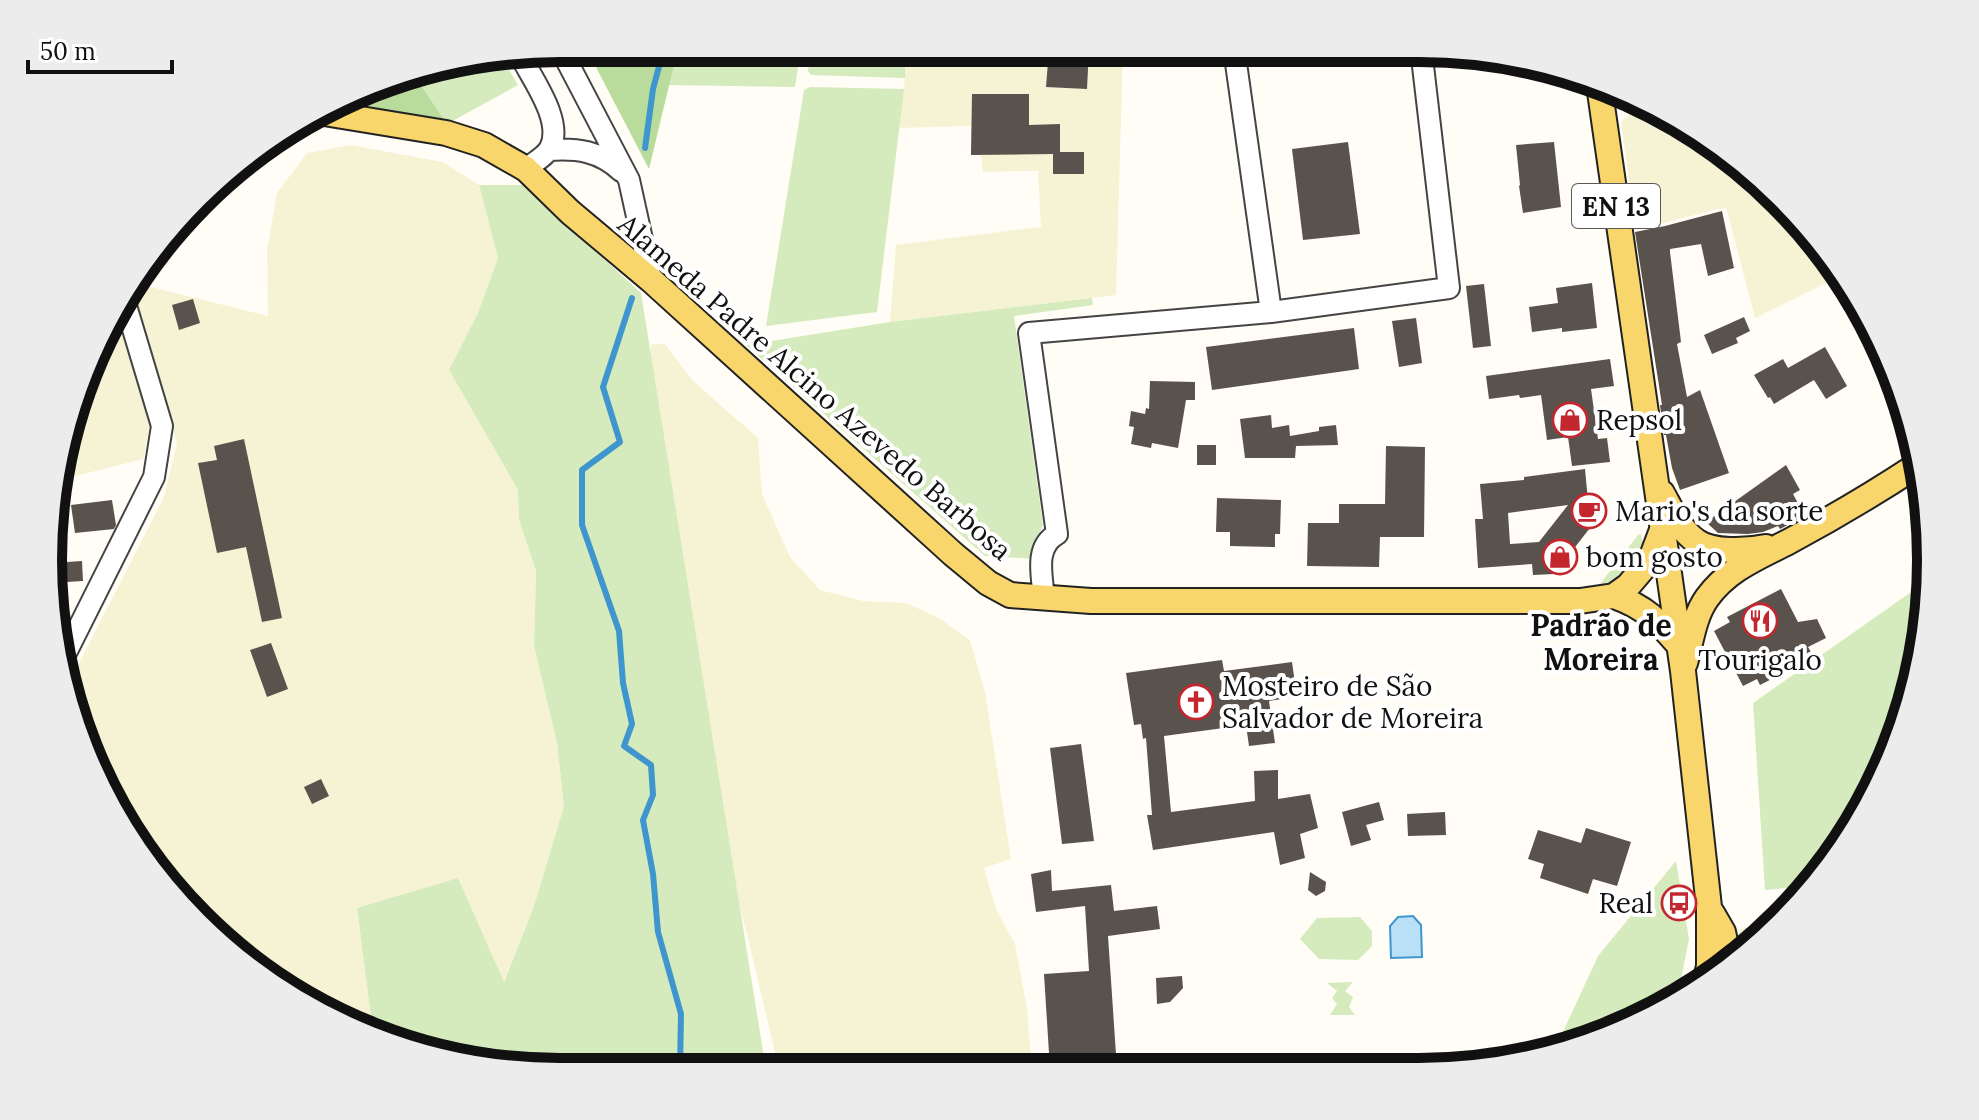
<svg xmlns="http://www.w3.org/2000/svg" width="1979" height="1120" font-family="Lora,serif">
<rect width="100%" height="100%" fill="#fffdf5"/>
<path fill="#f6f3d4" d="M905,48l218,1 -7,246 -226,27 6,-77 145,-18 -3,-56 -55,1 -2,-17h-10v-29l-72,2 6,-50z
M1643,103l32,14 150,132 14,28 -84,41 -29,-111 -90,23 -15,-108z
M350,145l93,17 36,23 19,73 -20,55 -29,57 69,120 1,30 17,51 -2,75 23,97 7,63 -30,100 -31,77 -45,-105 -101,30 16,124 -69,-29 -129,-106 -88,-141 -17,-75 94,-184 13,-54 -51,-150 5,-11 137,34 -1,-65 10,-58 30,-40z
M117,314l33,112 -7,33 -83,21 6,-53z
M652,344h13l28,37 65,57 4,56 28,63 30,33 43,11 44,2 33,16 30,21 15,52 26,167 -27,9 12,41 19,35 12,64 5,61 -253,1 -31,-132 -61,-231 -40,-345z
M1784,919l-3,3 -39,32 -4,-24z"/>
<path fill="#d5ebbd" d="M673,48h128l-6,39 -130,-2z
M811,48h94v30l-94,-3 -3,-4z
M502,58l16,27 -71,39 -27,-40 -23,-9z
M810,87l94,2 -27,223 -111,14 38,-236z
M479,185h44l118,108 125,777 -239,1 -100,-17 -54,-22 -16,-124 101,-30 46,104 30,-76 30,-100 -7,-63 -23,-97 2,-75 -17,-51 -1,-30 -69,-120 29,-57 20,-55z
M1092,298l1,7 -79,11 29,209 -5,11 -2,23 -51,-3 -239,-211 144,-23z
M1641,534l4,24 -22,22 -23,4 38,-49z
M1924,583l3,44 -32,94 -10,2 2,20 -25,73 -53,70 -44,4 -12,-187z
M1676,861l13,78 -12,60 -93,46 -23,5 1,-16 36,-78z
M1360,917l12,14v15l-14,14 -39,-1 -19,-20 17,-21z
M1353,982l-8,9 8,6 -4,10 6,8h-25l7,-11 -5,-6 5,-7 -10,-8z"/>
<path fill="#b9dc9c" d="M586,48h92l-29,121z
M397,75l23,9 27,40 -108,-19z"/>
<path fill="#b9e0f7" stroke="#3f96cf" stroke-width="2" d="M1413,916l8,9 1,32 -31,1 -1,-32 8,-9z"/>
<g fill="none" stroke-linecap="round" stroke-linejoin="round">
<path stroke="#3f96cf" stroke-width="6" d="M645,148l8,-59 11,-41
M632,298l-29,89 17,55 -38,28v55l37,106 4,52 9,41 -8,22 27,19 2,30 -10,25 10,54 5,58 23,82 -1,56"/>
</g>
<path fill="#5a524d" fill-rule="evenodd" d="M1049,49h40l-2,40 -41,-2z
M972,94h57v31l31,-1v28h24v22h-31v-20l-82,1z
M1348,142l12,92 -57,6 -11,-91z
M1554,142l7,65 -38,6 -4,-27 1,-1 -4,-40z
M1722,211l12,57 -26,8 -7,-32 -31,5v3l11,90 -4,2 10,53 13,-7 29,83 -49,17 -8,-22 -6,-33h-2l-4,-30h2l-27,-173 30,-6z
M1592,283l5,45 -35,4v-4l-30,4 -3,-25 29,-4 -2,-15z
M1484,284l7,62 -18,2 -7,-62z
M193,299l7,24 -21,7 -7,-25z
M1744,317l6,14 -14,7 2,5 -26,11 -8,-19z
M1416,318l6,45 -23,4 -7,-46z
M1354,328l5,41 -147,21 -6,-43z
M1825,347l22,39 -21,13 -12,-19 -40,24 -4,-7 -2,1 -14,-23 29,-16 5,9z
M1610,359l4,27 -23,3 7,50 9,-1 3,24 -38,4 -4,-29 -21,3 -6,-45 -21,3 -1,-3 -30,4 -3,-23z
M1150,381l45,1v18h-9l-8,48 -26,-5 -1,5 -20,-4 3,-17 -5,-1 2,-15 14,3 1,-6 3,1z
M1271,415l1,13 17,-3 1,11 29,-5v-4l17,-2 2,20 -42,1 -1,12h-50l-5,-39z
M244,439l38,179 -20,4 -16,-75 -29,6 -19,-90 19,-3 -3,-14z
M1197,445h19v20h-19z
M1386,446l39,1 -1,90h-44l-1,30 -72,-1 1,-43h31v-19h46z
M1786,465l14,25 -7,4 12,22 -25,13 -2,-3 -15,6 -15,2 -30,-1 -12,-11z
M1585,469l3,32h7l2,18 -43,55 -21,1 -1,-11 -54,4 -3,-49h8l-3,-35 44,-4v-3zM1568,505l-29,37 -29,2 -2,-31z
M1217,498l64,2 -1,34h-5v13l-45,-1v-14h-14z
M112,500l4,25 -2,4 -39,4 -4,-28z
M82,561l1,20 -33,2 2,-20z
M1781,589l17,33 19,-3 9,19 -18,9 6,10 -54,28 -3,-6 -14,7 -29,-55 16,-9 -3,-5z
M271,643l17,46 -21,8 -17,-47z
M1222,660l2,11 68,-9 5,35 -28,4 6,42 -26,3 -3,-21 -82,11 7,76 84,-11 -1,-30 24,-1v29l32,-5 8,34 -18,6 5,24 -25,7 -6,-33 -121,18 -6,-35h5l-6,-77 -3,1 -2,-15 -7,1 -8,-52z
M1081,744l13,97 -32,3 -12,-96z
M321,779l8,17 -17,8 -8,-17z
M1379,802l5,18 -18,5 5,15 -20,6 -9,-34z
M1445,812l1,23 -38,1 -1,-22z
M1586,828l45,14 -14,44 -24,-7 -5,15 -48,-16 4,-14 -16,-5 10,-29 43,13z
M1051,870l1,21 59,-6 3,26 43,-5 3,23 -52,7 9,133h-67l-6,-95 45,-3 -4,-65 -49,6 -5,-38z
M1310,872l16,10 -1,9 -9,5 -8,-6z
M1182,976l1,12 -13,14 -13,2 -1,-26z"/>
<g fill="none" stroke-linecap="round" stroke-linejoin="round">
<g stroke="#444" stroke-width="24">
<path id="minor" d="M560,48l69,132 22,100
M1234,49l37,263
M520,55c12,24 44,66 30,93 -4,8 -17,15 -24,21
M549,150c28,-2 51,1 72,21
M1044,598c-2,-23 -10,-51 13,-64l-28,-201 242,-21 178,-24 -28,-239
M64,657l90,-180 8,-51 -38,-127"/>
</g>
<g stroke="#222" stroke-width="28">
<path id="major" d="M1599,85l84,586 26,236v59l-4,18
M324,113l122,20 38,12 42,24 44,43 81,68 302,274 35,29 22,12 81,6h489l34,-5 14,-10 23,-27 11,-29
M1662,493c9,16 18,37 34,48 16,12 51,10 70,6
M1614,596c31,11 43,24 64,48
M1685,663c6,-21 9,-47 22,-65 21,-29 50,-40 81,-56 43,-23 87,-49 128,-76
M1712,913l11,19 7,32"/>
</g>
<use href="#minor" stroke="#fff" stroke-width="20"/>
<use href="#major" stroke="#f9d66b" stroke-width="24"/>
</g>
<defs>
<g id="shop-ring" transform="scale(1.8)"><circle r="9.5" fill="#fff" stroke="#c4262e" stroke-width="1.5"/><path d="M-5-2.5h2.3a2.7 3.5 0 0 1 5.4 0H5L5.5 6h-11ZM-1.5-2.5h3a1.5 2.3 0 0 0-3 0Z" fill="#c4262e"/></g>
<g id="cafe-ring" transform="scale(1.8)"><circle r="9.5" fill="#fff" stroke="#c4262e" stroke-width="1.5"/><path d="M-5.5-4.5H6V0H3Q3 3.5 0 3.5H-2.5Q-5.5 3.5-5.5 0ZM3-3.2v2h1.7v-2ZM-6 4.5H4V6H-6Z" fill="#c4262e"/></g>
<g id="restaurant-ring" transform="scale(1.8)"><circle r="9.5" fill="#fff" stroke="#c4262e" stroke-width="1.5"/><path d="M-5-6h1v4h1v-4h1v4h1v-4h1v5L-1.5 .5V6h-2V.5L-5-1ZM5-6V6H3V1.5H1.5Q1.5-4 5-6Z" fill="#c4262e"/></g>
<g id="church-ring" transform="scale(1.8)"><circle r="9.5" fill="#fff" stroke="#c4262e" stroke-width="1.5"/><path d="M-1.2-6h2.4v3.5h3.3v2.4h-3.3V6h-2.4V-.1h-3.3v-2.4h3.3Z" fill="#c4262e"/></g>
<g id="bus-ring" transform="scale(1.8)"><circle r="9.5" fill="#fff" stroke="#c4262e" stroke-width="1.5"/><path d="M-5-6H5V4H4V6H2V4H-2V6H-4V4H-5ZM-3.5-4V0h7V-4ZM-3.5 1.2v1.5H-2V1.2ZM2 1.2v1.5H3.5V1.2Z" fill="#c4262e"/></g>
</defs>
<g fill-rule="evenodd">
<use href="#shop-ring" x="1570" y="420"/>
<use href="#cafe-ring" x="1589" y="511"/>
<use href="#shop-ring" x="1560" y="557"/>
<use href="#restaurant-ring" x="1760" y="621"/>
<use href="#church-ring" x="1196" y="702"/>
<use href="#bus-ring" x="1679" y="903"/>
</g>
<g text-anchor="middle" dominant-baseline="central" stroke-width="8" stroke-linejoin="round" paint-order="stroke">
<rect fill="#fff" stroke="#585858" stroke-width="2" x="1572" y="184" width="88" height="44" rx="6"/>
<g font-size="26" font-weight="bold" fill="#111">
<text x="1616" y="206">EN 13</text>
</g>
<g font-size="28" fill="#111" stroke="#fff">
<text transform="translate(815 387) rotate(41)">Alameda Padre Alcino Azevedo Barbosa</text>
</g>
<g font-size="28" fill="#111" stroke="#fff" text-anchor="start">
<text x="1596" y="420">Repsol</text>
<text x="1615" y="511">Mario's da sorte</text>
<text x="1586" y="557">bom gosto</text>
<text x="1760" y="660" text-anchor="middle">Tourigalo</text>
<text x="1222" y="686">Mosteiro de São<tspan x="1222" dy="32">Salvador de Moreira</tspan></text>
<text x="1653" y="903" text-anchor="end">Real</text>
</g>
<g font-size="30" font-weight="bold" fill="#111" stroke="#fff">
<text x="1601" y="625">Padrão de<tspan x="1601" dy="34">Moreira</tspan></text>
</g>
</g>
<path d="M0 0H1979V1120H0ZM560 62H1419A498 498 0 0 1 1917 560V560A498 498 0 0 1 1419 1058H560A498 498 0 0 1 62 560V560A498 498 0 0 1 560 62Z" fill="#ececec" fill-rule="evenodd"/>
<path fill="none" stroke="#111" stroke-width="10" d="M560 62H1419A498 498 0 0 1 1917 560V560A498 498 0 0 1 1419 1058H560A498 498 0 0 1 62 560V560A498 498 0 0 1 560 62Z"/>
<path d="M28 60v12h144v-12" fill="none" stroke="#111111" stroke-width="4"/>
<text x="40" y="60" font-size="24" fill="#111111" stroke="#ffffff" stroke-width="6" paint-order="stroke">50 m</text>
</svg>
